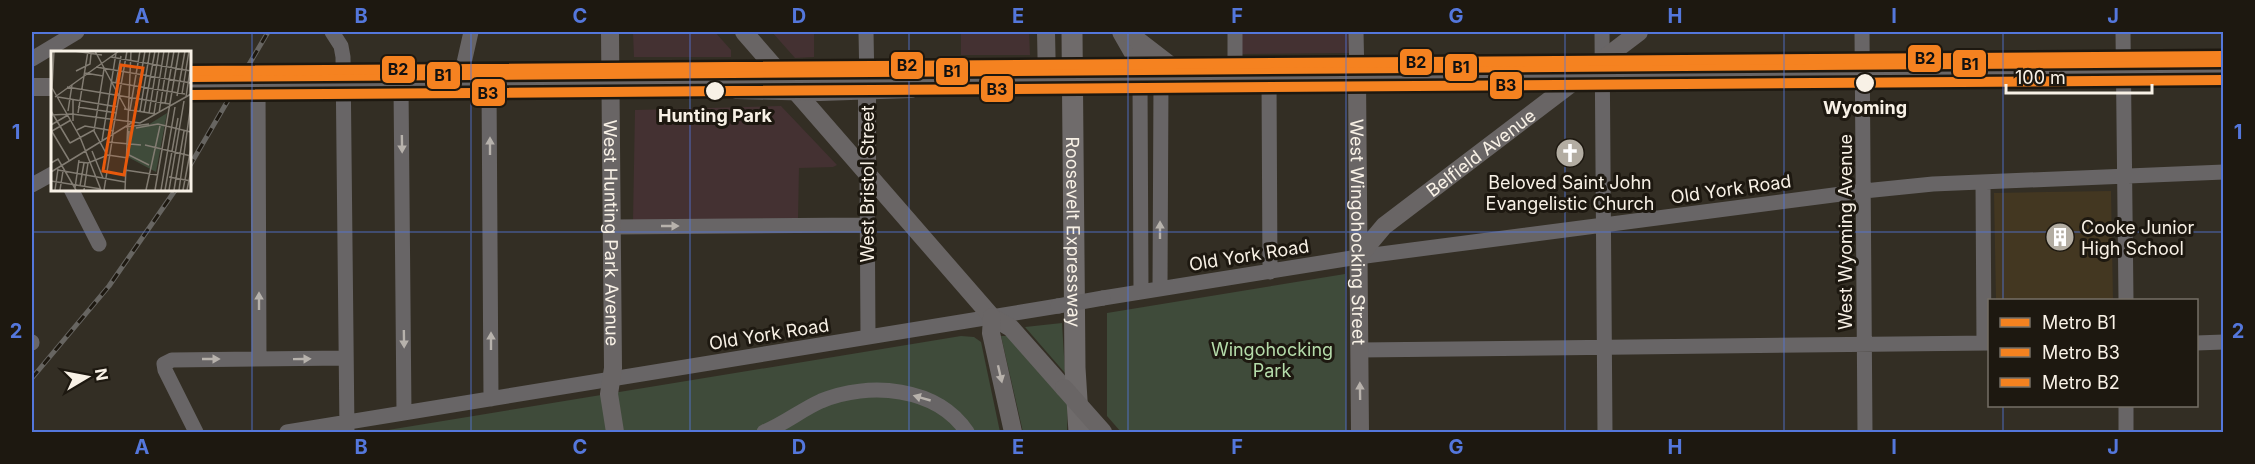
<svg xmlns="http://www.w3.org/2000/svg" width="2255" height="464" font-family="Inter,sans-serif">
<rect width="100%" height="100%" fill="#332e24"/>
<path fill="#443132" d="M633,32h82l16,18v7h-97z
M772,32h42v25l-19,1z
M961,32h68l1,23h-69z
M1241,32h110v21l-110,1z
M781,106l56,59 -4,2 -34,1 -1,50 -165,3 2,-111z"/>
<path fill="#433721" d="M2111,191l2,109h-117l-2,-107z"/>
<path fill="#3f4b3a" d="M1345,274l1,158h-225l-14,-16v-103z
M1062,323l3,50 -40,-46z
M961,336l13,1 7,5 19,90h-612v-2z
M1001,336h9l58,67 -1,29h-44z"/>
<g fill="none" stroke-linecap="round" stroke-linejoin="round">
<path stroke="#686566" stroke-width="15" d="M332,32l9,14 2,11 4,375
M866,32l1,53
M1235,32v47
M1356,32l1,46
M1602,32l3,400
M1862,32l3,400
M2123,32l3,268
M32,59l45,-27
M1269,79l1,193
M1140,80l1,212
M258,85l1,274
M459,85l12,-53
M489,85l2,314
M401,86l3,327
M867,172l1,165
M1983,183l1,160
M32,185l20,-11
M71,189l28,55
M612,227l255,-2
M1160,289l1,-209
M1103,298l255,-41 506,-66 69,-7 291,-12
M32,342v1
M2196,343l28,-1
M1359,350l631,-7
M2126,406v26
M196,432l-31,-62 -1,-6 8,-4 174,-2
M287,432l771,-126
M764,432c20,-8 37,-22 57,-31 48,-20 116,-14 146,31"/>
<g stroke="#696565" stroke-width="18">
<path id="s1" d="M610,32l3,336 -4,26 6,38"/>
<path d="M744,32l248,285 19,11 53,60"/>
<path d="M1046,32l1,48"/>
<path d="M1121,32l16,28 3,20"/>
<path d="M1127,32l61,47"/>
<path id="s2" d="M1357,78l3,354"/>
<path d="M1106,79l1118,-8"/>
<path d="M718,83l18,-7 176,-2 12,7 130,-1"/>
<path d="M255,85l463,-2 19,7 83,2 91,-3 13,-8"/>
<path d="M189,86l36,-1"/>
<path d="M32,87h20"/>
<path d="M867,90v82"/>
<path id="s3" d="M1358,257l26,-31 255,-194"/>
<path d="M992,317l-1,16 22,99"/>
</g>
<path stroke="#6f6b6b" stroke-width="21" id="s4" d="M1072,32l3,336 4,64"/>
<g stroke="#676561" stroke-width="5">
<path id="rail" d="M189,167l79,-135
M32,378l77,-92 67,-97"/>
</g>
<use href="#rail" stroke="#1d1810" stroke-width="3" stroke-dasharray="9" stroke-linecap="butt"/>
<path stroke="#686566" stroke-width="15" d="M1058,306l45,-8"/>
<path stroke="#696565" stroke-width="18" d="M1054,80l52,-1
M225,85h30
M1064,388l39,44"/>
<g stroke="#1d1810" stroke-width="15">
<path id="metro-1" d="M189,77l2035,-15"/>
</g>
<g stroke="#1d1810" stroke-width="15">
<path id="metro-2" d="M189,95l2035,-15"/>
</g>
<g stroke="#1d1810" stroke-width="15">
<path id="metro-3" d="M189,71l2035,-15"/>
</g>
<use href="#metro-1" stroke="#f58220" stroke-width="10"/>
<use href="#metro-2" stroke="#f58220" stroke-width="10"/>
<use href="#metro-3" stroke="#f58220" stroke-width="10"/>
</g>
<defs><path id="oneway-solid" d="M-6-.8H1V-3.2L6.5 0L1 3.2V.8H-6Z" transform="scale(1.5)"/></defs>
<g fill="#b7b2ac">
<use href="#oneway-solid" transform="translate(402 144) rotate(89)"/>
<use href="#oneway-solid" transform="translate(490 146) rotate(-90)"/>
<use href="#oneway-solid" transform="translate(670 226)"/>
<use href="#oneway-solid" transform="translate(1160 230) rotate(-90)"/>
<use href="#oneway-solid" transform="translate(259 301) rotate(-90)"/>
<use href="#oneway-solid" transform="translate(404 339) rotate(89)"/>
<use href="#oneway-solid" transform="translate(491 341) rotate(-90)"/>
<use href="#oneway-solid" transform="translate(211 359)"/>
<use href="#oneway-solid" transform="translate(302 359) rotate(-1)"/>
<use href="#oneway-solid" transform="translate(922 398) rotate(-164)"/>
</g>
<g fill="#b8b2ac">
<use href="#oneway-solid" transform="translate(1000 374) rotate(77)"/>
<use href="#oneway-solid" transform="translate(1360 391) rotate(-91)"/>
</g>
<path fill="none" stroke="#5477dc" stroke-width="1.5" stroke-opacity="0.55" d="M252,32v400M471,32v400M690,32v400M909,32v400M1128,32v400M1346,32v400M1565,32v400M1784,32v400M2003,32v268M32,232h2192M2003,406v26"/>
<defs>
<g id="church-disc" transform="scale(1.5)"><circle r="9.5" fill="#b3ada2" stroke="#1d1810"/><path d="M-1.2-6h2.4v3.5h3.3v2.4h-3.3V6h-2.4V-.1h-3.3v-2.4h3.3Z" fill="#fff"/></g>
<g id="building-disc" transform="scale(1.5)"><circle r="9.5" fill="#b3ada2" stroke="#1d1810"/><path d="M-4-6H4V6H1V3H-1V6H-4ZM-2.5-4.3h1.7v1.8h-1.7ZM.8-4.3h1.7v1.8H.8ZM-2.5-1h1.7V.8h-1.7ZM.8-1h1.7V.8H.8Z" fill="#fff"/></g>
</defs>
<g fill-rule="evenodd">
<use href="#church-disc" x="1570" y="153"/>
<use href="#building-disc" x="2060" y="237"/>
</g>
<g fill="#f8f1e6" stroke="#1d1810" stroke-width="2">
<circle cx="1865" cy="83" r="10"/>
<circle cx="715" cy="91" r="10"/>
</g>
<g text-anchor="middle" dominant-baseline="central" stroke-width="6" stroke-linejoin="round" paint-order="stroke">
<g font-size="18" font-weight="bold" fill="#f8f1e6" stroke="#1d1810">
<text x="1865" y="107">Wyoming</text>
<text x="715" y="115">Hunting Park</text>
</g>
<g font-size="18" fill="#f8f1e6" stroke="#1d1810">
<text stroke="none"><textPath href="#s3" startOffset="162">Belfield Avenue</textPath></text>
<text transform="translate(867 184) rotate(-90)">West Bristol Street</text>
<text transform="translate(1731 189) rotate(-8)">Old York Road</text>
<text stroke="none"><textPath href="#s1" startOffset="201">West Hunting Park Avenue</textPath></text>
<text stroke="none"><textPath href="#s4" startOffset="200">Roosevelt Expressway</textPath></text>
<text stroke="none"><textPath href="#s2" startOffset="154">West Wingohocking Street</textPath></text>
<text transform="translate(1845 232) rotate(-90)">West Wyoming Avenue</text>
<text transform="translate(1249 255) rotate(-9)">Old York Road</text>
<text transform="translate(769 334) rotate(-9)">Old York Road</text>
</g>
<g font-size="18" fill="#f8f1e6" stroke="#1d1810">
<text x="1570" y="182">Beloved Saint John<tspan x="1570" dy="21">Evangelistic Church</tspan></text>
<text x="2081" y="227" text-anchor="start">Cooke Junior<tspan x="2081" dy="21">High School</tspan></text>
</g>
<g font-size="18" fill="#b5dcaa" stroke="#1d1810">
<text x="1272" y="349">Wingohocking<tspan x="1272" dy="21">Park</tspan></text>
</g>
</g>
<g transform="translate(51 51)">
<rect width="140" height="140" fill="#332e24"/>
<path d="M116,62l-11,59 -30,-16 1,-28 21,-3z" fill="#3f4b3a"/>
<path fill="none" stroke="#827c72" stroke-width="1.5" d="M23,0l28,4M44,0l31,58M60,6l80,14M45,16l95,16M53,18l-10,62 13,24M25,20l14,-7 1,-10M34,22l18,3M60,31l74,12M65,32l5,-27M0,35l29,51 21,53M16,36l103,17M1,37l2,-37M131,43l7,-43M126,45l8,-45M4,46l64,-46M7,46l60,10M135,46l5,-33M114,53l9,-53M27,56l39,6M73,58l32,5M79,59l10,-59M84,59l10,-59M0,60l19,32M17,60l4,-26M89,60l10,-60M93,61l11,-61M27,62l10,-62M98,62l10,-62M108,62l10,-62M103,63l10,-63M0,64l21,-1 68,9 51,-29M22,70v-21M0,74l17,-10M75,76l23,-3M85,77l22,-4 33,8M0,79l18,30M26,79l8,-4 29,5M1,80l19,-11M78,80v24l20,10M61,85l15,-85M51,90l14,-88M57,91l33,3M19,92l24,-13M94,94l46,11M41,100l11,27M28,111l9,1 20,-8 20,3M0,112l7,-4 18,31M7,119l67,12M74,119l33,5M0,121l82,-50M118,126l22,4M0,130l50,8M29,135l4,-23M24,137l4,-28M4,139l3,-21M9,139l3,-19M33,139l4,-27M53,139l9,-55M74,139l6,-139M95,139l14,-64M104,139l24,-139M110,139l14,-83M114,139l13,-72M118,139l15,-89M123,139l10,-59M128,139l12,-87M132,139l8,-42M136,139l4,-19"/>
<path fill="#e8590c" fill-opacity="0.15" stroke="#e8590c" stroke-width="3" d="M70,14l22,3 -19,107 -21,-4z"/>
<rect width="140" height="140" fill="none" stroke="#f8f1e6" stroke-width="3"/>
</g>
<g stroke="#1d1810" stroke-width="2">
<rect x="1907" y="44" width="35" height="29" rx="6" fill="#f58220"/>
<rect x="1399" y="48" width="34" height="28" rx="6" fill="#f58220"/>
<rect x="1952" y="49" width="35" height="29" rx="6" fill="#f58220"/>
<rect x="890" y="51" width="34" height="29" rx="6" fill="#f58220"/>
<rect x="1444" y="53" width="34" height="29" rx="6" fill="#f58220"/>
<rect x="381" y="55" width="35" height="29" rx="6" fill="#f58220"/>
<rect x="935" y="57" width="34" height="29" rx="6" fill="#f58220"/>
<rect x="426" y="61" width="35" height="29" rx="6" fill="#f58220"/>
<rect x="1489" y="71" width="34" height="29" rx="6" fill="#f58220"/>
<rect x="980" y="75" width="34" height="28" rx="6" fill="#f58220"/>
<rect x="471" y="78" width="35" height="29" rx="6" fill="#f58220"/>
</g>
<g font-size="16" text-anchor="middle" font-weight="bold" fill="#111">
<text x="1925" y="64">B2</text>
<text x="1416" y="68">B2</text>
<text x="1970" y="70">B1</text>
<text x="907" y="71">B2</text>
<text x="1461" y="73">B1</text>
<text x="398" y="75">B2</text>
<text x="952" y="77">B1</text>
<text x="443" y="81">B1</text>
<text x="1506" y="91">B3</text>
<text x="997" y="95">B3</text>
<text x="488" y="99">B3</text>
</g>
<rect width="2255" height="464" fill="none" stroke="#1d1810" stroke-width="66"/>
<rect x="1988" y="299" width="210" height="108" fill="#1d1810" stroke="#756f66" stroke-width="1.5"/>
<rect x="2000" y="318" width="30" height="9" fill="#f58220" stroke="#756f66" stroke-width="1.5"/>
<text x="2042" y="329" font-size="18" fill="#f8f1e6">Metro B1</text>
<rect x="2000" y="348" width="30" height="9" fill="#f58220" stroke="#756f66" stroke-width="1.5"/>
<text x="2042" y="359" font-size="18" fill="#f8f1e6">Metro B3</text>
<rect x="2000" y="378" width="30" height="9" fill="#f58220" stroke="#756f66" stroke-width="1.5"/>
<text x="2042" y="389" font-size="18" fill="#f8f1e6">Metro B2</text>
<g transform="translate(87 377) rotate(80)" stroke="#1d1810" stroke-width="4.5" paint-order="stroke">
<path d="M0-4.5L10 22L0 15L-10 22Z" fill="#f8f1e6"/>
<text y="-9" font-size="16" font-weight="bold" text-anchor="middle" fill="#f8f1e6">N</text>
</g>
<path d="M2006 84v9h146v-9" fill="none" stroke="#f8f1e6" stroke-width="3"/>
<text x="2015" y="84" font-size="18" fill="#f8f1e6" stroke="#1d1810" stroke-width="4.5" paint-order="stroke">100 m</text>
<rect x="33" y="33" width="2189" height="398" fill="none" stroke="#5477dc" stroke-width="2"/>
<g font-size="20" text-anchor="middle" font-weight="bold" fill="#5477dc">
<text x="142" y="23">A</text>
<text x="361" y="23">B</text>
<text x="580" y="23">C</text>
<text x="799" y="23">D</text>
<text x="1018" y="23">E</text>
<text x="1237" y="23">F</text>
<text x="1456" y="23">G</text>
<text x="1675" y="23">H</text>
<text x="1894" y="23">I</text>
<text x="2113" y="23">J</text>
<text x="16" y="139">1</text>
<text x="2238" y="139">1</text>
<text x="16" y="338">2</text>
<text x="2238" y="338">2</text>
<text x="142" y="454">A</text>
<text x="361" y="454">B</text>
<text x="580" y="454">C</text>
<text x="799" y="454">D</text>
<text x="1018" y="454">E</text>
<text x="1237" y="454">F</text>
<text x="1456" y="454">G</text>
<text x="1675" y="454">H</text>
<text x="1894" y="454">I</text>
<text x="2113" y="454">J</text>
</g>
</svg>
